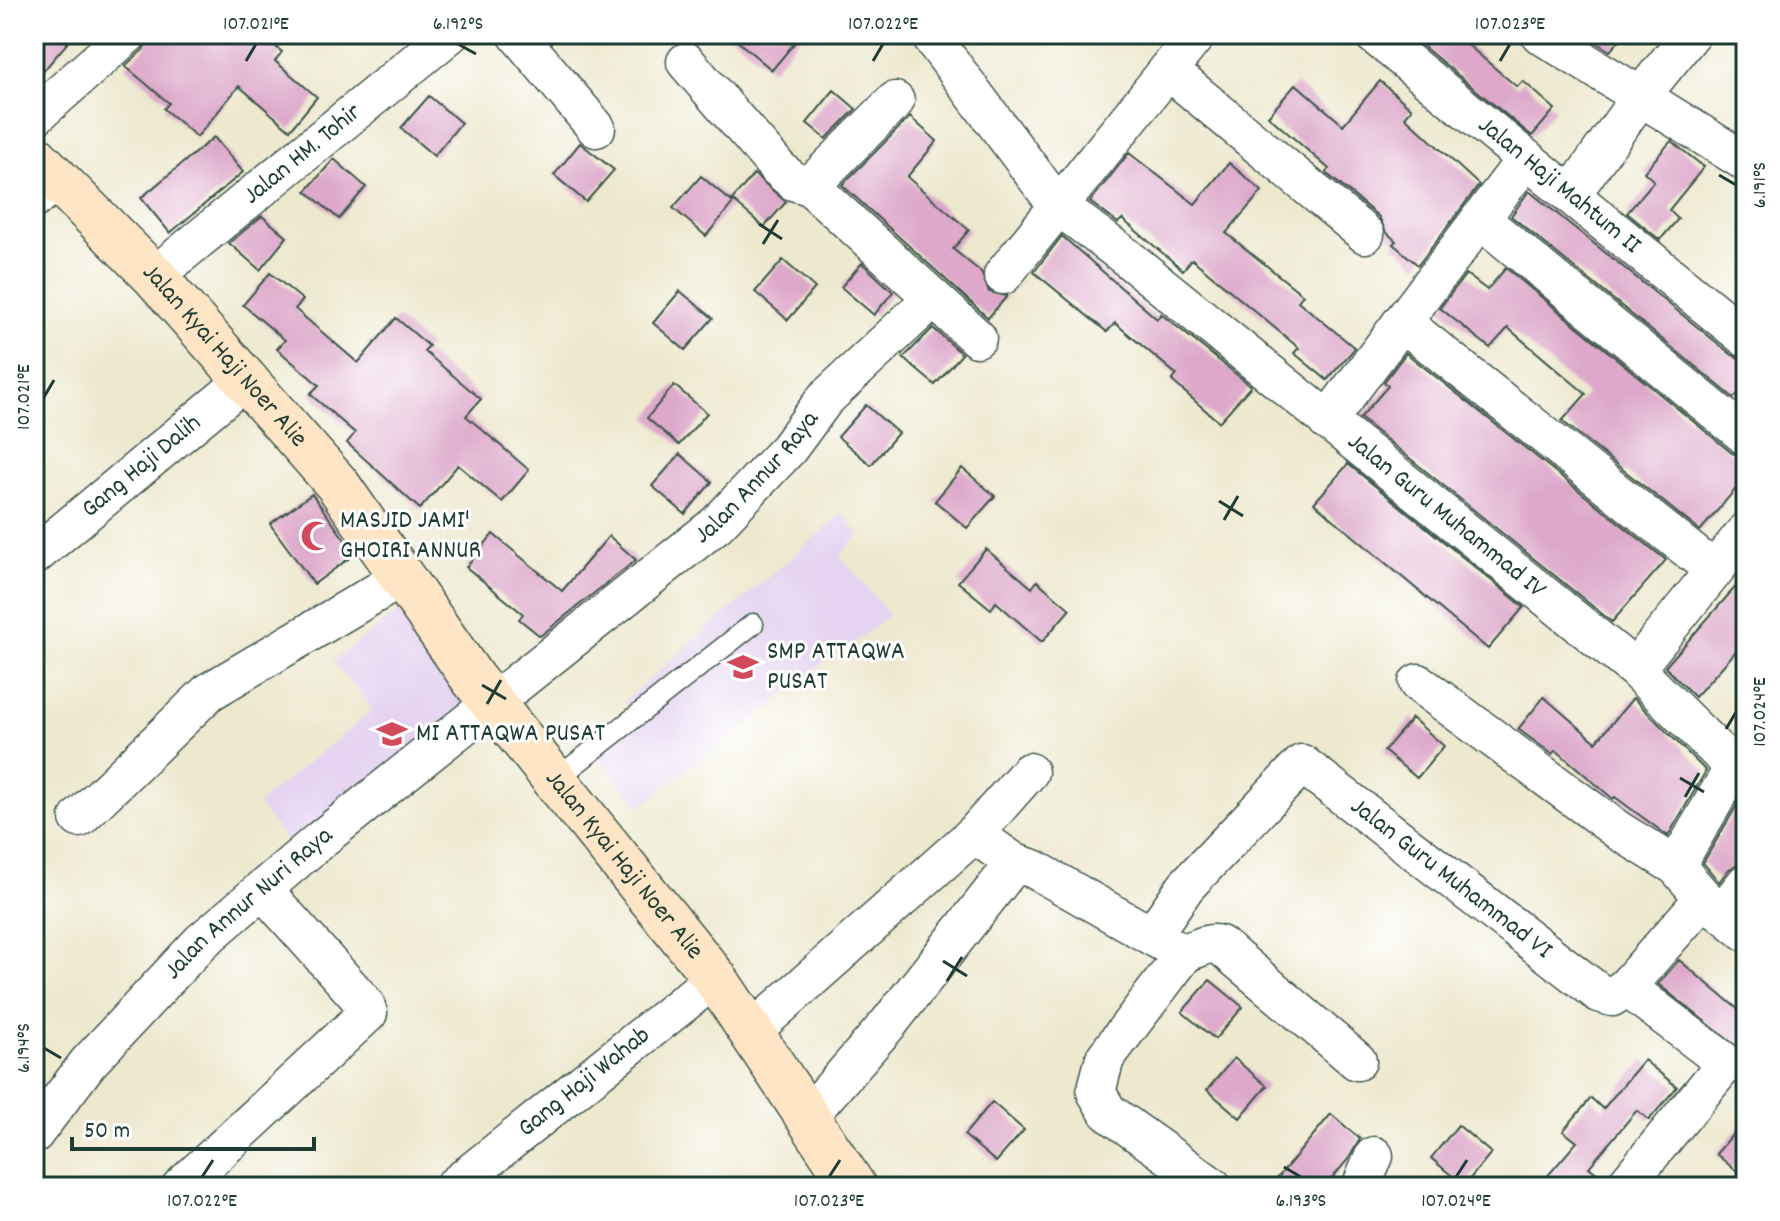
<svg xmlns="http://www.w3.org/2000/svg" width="1780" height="1221" font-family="Dekko,sans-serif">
<rect width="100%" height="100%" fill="#fff"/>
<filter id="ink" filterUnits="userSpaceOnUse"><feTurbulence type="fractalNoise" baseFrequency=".0125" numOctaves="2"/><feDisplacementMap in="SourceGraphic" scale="16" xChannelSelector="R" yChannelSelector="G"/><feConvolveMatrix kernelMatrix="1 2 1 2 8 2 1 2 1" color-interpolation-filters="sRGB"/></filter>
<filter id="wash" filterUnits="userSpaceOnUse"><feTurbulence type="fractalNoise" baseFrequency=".006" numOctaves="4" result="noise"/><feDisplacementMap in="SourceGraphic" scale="32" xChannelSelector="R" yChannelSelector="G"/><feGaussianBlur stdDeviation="1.8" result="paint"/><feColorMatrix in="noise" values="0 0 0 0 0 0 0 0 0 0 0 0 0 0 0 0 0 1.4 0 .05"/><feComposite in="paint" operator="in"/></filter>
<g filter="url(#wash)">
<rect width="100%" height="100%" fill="#ede8ce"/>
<path fill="#e5d3f1" d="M843,513l16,22 -19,20 49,60 -38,30 -19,10 -104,86 -15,7 -73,59 -44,-53 45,-33 -17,-20z
M413,601l72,101 -194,143 -34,-41 116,-94 -40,-49z"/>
<g id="blocks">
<path fill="#dda8ca" d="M34,34h41l-41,48z
M151,34h109l22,18 -7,9 42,36 -27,33 -51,-44 -42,51 -33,-28 5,-6 -44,-37 18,-16z
M729,34h73l-30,36z
M1408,34h47l62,53 6,-6 32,28 -23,27z
M1582,34h43l-15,17z
M1380,81l32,28 -7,8 74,68 -61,80 -25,-21 3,-3 -10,-9 -7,-15 -53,-44 3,-4 -61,-53 28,-32 47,41z
M834,90l22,19 -30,30 -19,-16z
M429,96l32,27 -27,33 -33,-28z
M910,117l27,24 -30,36 62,53 -16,19 28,23 8,20 18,4 -19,22 -146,-133z
M214,137l29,35 -73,61 -29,-35z
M1671,141l33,26 -35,43 9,9 -18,21 -33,-27 27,-32 -10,-9z
M580,143l34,27 -28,32 -32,-27z
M1129,153l66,51 34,-41 33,28 -36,42 77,62 -5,6 57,47 -28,32 -33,-27 5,-5 -107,-89 -9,11 -61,-51 -4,4 -28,-21z
M334,159l32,28 -27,32 -33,-28z
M754,174l32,28 -22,25 -32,-27z
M701,176l32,27 -27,33 -33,-28z
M1529,191l203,164 14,6v24l-12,13 -223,-182z
M262,216l25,21 -27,33 -31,-27z
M1062,236l95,83 4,-5 90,72 -32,36 -47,-41 5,-6 -62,-52 -8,9 -73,-60z
M783,260l32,28 -27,32 -33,-28z
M862,263l31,29 -19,23 -33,-28z
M1506,268l226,185 14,4v20l-46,54 -138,-110 24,-27 -78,-66 -18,20 -50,-40 26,-34 21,16z
M270,273l33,27 -8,9 63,54 38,-45 33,28 -5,5 57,48 -15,17 63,54 -27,32 -44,-37 -38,44 -73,-66 8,-10 -45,-39 9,-9 -42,-36 8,-9 -42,-35z
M680,291l33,27 -28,32 -32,-27z
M933,328l29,26 -27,31 -32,-27z
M1406,353l260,207 -54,62 -252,-204 28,-32 -4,-4z
M674,385l33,28 -28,32 -32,-27z
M866,405l32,28 -27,32 -33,-28z
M680,454l32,28 -27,32 -33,-28z
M1348,464l176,143 -36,42 -174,-146z
M962,468l33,28 -28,32 -32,-27z
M312,494l43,60 -41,30 -44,-60z
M493,534l69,57 47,-55 27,24 -96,76 -21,-17 4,-5 -57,-47z
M986,549l46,39 5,-7 33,28 -28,33 -46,-40 -5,7 -33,-27z
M1746,575v65l-51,57 -30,-30z
M1544,697l52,45 37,-44 73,73 -38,65 -53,-39 -2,2 -57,-49 -4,4 -34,-25z
M1412,718l32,28 -27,32 -33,-27z
M1746,790v72l-17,7 -10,13 -16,-19z
M1679,960l67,56v38l-88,-70z
M1210,980l33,27 -28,32 -33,-27z
M1234,1058l33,28 -27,32 -33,-28z
M1644,1060l33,27 -28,33 -12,-10 -48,57 15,12 -1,8h-65l39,-45 -14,-11 28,-33 12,11z
M992,1102l32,28 -28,32 -32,-27z
M1331,1114l29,25 -11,19 -24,29h-55z
M1746,1119v60l-30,-25z
M1458,1125l33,28 -27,33 -33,-28z"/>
</g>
</g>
<g filter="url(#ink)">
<use href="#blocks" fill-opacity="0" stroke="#3e574b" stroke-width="2"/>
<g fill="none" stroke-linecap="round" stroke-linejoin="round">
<g stroke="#3e574b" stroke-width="23">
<path id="lane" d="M554,781l199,-157"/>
</g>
<g stroke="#3e574b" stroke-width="41">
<g id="street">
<path d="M517,34l79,94"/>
<path id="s1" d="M929,34l128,171 68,51 510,413 99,98 -58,99"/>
<path id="s2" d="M1373,34l373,304"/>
<path d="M1540,34l206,128"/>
<path d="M686,62l92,106 15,13 17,5 167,152"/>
<path d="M1168,70l197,164"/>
<path d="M34,117l94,-83"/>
<path d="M810,186l85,-85"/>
<path d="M1571,195l69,-98 51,-63"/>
<path d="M34,199l23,-18"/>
<path d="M1480,219l266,217"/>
<path d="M1003,275l194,-241"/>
<path id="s3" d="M154,276l296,-242"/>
<path d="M1402,322l312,248"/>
<path d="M1327,421l199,-262"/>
<path id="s4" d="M34,556l214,-178"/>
<path d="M1635,669l111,-138"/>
<path d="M1418,683l201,148 57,35 28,32 42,34"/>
<path d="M79,818l130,-126 192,-114"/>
<path d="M974,834l55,-62"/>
<path d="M1722,913l24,-30"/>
<path id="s5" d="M1152,935l34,-49 116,-122 297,229 13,4 14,-10 78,-89"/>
<path d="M1185,953l-80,105 -9,34 12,20 105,75"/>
<path d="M752,1031l222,-197 41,29"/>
<path d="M808,1116l81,-93 126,-160 19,6 144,82c15,4 27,-11 42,-6l137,116"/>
<path id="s6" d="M34,1134l54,-71 113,-121 119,-102 397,-316 71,-75 37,-50 106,-99"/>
<path d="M181,1187l187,-174 -3,-9 -103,-115"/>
<path id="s7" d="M453,1187l262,-209"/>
<path d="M1361,1187l13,-31"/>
<path d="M1624,1187l102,-124 -100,-76"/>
</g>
</g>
<g stroke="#3e574b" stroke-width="47">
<g id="secondary">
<path id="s8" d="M34,156l120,120 184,209 135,194 242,299 139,209"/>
</g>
</g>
<use href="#lane" stroke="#fff" stroke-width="20"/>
<use href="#street" stroke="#fff" stroke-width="38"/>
<use href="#secondary" stroke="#fee5c5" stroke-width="44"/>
</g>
</g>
<path fill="none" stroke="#1f3d34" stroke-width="3" d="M458,44l18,10M246,61l10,-17M873,61l10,-17M1500,61l10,-17M1719,175l17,10M759,224l23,15M763,244l15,-24M44,397l10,-17M1219,501l24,15M1224,520l14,-24M482,685l24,14M487,704l14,-24M1726,729l10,-17M1680,778l24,14M1685,797l14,-24M943,961l24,15M947,981l15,-24M44,1048l17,10M1284,1167l17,10M202,1177l11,-17M829,1177l11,-17M1456,1177l11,-17"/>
<defs>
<g id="mosque-bare" transform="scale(2.4)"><path d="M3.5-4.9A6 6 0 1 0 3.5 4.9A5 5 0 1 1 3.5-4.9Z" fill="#d1495b" stroke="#fff" stroke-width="2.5" paint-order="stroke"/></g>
<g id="school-bare" transform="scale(2.4)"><path d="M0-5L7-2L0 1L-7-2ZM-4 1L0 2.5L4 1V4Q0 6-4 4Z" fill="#d1495b" stroke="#fff" stroke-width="2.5" paint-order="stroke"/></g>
</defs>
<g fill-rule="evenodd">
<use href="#mosque-bare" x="316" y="536"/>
<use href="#school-bare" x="743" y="667"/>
<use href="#school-bare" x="392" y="734"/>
</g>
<g text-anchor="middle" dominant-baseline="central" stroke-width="6" stroke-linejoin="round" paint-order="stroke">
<g font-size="26" fill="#1f3d34" stroke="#fff">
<text stroke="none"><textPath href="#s3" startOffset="192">Jalan HM. Tohir</textPath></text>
<text stroke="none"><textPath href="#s2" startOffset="240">Jalan Haji Mahtum II</textPath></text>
<text stroke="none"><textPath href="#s8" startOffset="276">Jalan Kyai Haji Noer Alie</textPath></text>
<text stroke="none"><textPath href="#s4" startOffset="140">Gang Haji Dalih</textPath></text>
<text stroke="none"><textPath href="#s6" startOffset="980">Jalan Annur Raya</textPath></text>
<text stroke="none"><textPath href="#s1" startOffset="712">Jalan Guru Muhammad IV</textPath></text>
<text stroke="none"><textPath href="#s8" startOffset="924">Jalan Kyai Haji Noer Alie</textPath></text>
<text stroke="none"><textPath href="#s5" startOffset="416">Jalan Guru Muhammad VI</textPath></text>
<text stroke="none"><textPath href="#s6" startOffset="316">Jalan Annur Nuri Raya</textPath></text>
<text stroke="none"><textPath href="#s7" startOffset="168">Gang Haji Wahab</textPath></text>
</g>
<g font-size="26" fill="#1f3d34" stroke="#fff" text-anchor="start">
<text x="340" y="521">MASJID JAMI'<tspan x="340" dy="30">GHOIRI ANNUR</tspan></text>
<text x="767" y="652">SMP ATTAQWA<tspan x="767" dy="30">PUSAT</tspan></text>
<text x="416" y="734">MI ATTAQWA PUSAT</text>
</g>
</g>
<rect width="1780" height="1221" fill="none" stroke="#fff" stroke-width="88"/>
<path d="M72 1137v12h242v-12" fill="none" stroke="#1f3d34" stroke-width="4"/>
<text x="84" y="1137" font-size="24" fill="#1f3d34" stroke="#ffffff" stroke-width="6" paint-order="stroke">50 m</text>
<rect x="44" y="44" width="1692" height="1133" fill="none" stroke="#1f3d34" stroke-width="3"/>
<g font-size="20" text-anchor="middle" fill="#1f3d34">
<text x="256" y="29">107.021°E</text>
<text x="458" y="29">6.192°S</text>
<text x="883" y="29">107.022°E</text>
<text x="1510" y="29">107.023°E</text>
<text transform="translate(1758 185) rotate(-90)" y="7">6.191°S</text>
<text transform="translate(22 397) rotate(-90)" y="7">107.021°E</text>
<text transform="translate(1758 712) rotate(-90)" y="7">107.024°E</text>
<text transform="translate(22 1048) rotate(-90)" y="7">6.194°S</text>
<text x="202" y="1206">107.022°E</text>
<text x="829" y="1206">107.023°E</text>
<text x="1301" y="1206">6.193°S</text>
<text x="1456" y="1206">107.024°E</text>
</g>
</svg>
